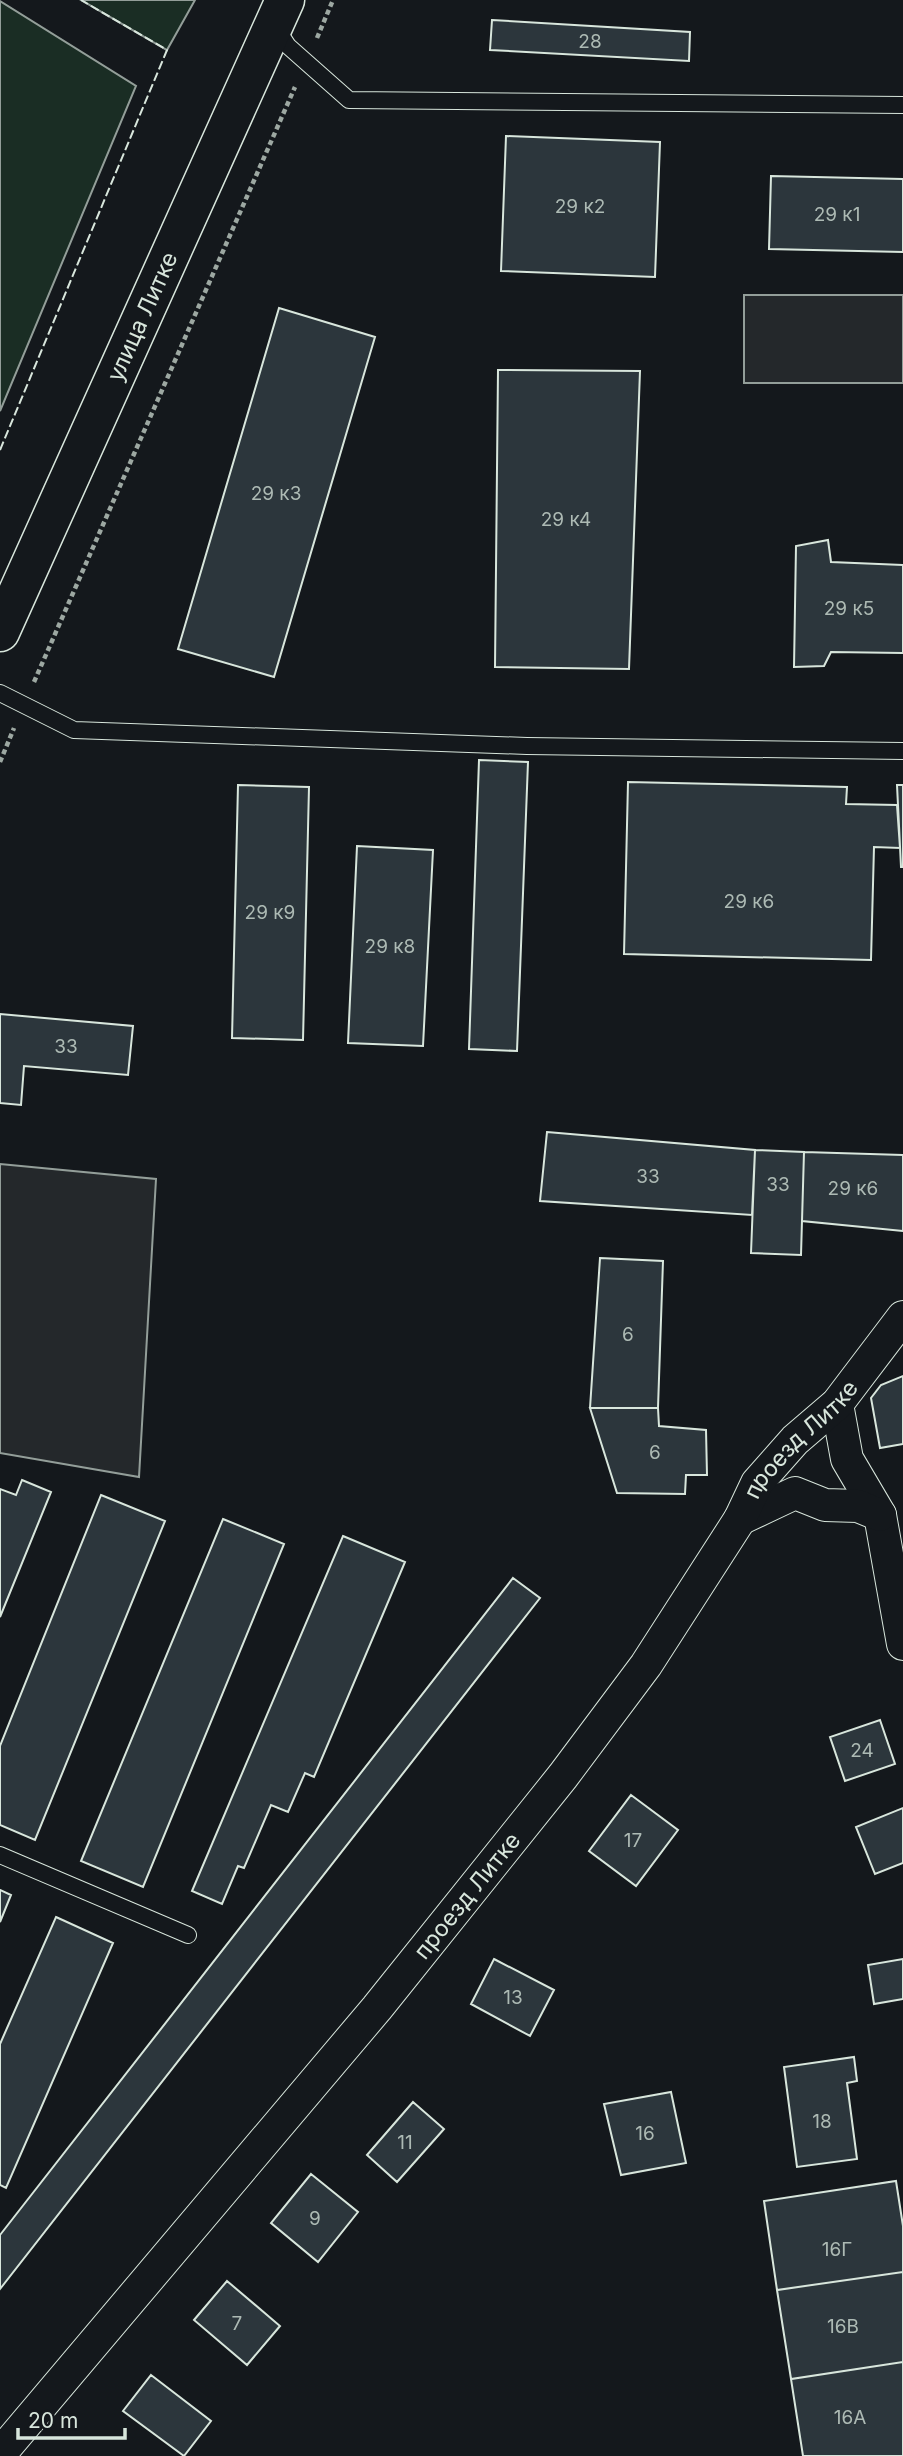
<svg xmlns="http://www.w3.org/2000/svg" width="903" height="2456" font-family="Inter,sans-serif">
<rect width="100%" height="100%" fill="#14181c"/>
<path fill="#1a2d24" stroke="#939e99" stroke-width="2" d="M81,0h114l-28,50z
M0,1l136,85 -136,325z"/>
<path fill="#24282b" stroke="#939e99" stroke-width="2" d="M744,295h159v88h-159z
M0,1164l156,15 -17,298 -139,-24z"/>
<path fill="#2c363c" stroke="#d8e6dc" stroke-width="2" d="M492,20l198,12 -1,29 -199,-11z
M506,136l154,6 -5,135 -154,-6z
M771,176l132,3v73l-134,-3z
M279,308l96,29 -101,340 -96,-28z
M498,370l142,1 -11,298 -134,-2z
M828,540l3,22 72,3v88l-72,-1 -7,14 -30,1 2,-121z
M479,760l49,2 -11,289 -48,-2z
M628,782l219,5 -1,17 51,1 3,43 -26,-1 -3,113 -247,-6z
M238,785l71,2 -6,253 -71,-2z
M897,785h6v82h-2z
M357,846l76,4 -10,196 -75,-3z
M0,1014l133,12 -5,49 -104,-9 -3,39 -21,-2z
M547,1132l208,18 -3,65 -212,-14z
M755,1150l49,2 -3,103 -50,-2z
M804,1152l99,3v76l-101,-10z
M600,1258l63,3 -5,147h-68z
M903,1376v68l-23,4 -9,-50 10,-13z
M590,1408h68l1,18 47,4 1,45h-21l-1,19 -68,-1z
M22,1480l29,12 -51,125v-128l16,6z
M101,1495l64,26 -130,319 -35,-15v-79z
M223,1519l61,25 -141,343 -62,-26z
M343,1536l62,26 -91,215 -9,-4 -17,39 -17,-7 -27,63 -6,-2 -16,38 -30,-13z
M513,1578l27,20 -540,691v-54z
M880,1720l15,44 -50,17 -15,-44z
M631,1795l47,35 -42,56 -47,-35z
M903,1808v55l-28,11 -19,-47z
M0,1890l11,5 -11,27z
M56,1917l57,26 -107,245 -6,-3v-141z
M494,1959l60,31 -24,46 -59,-32z
M903,1959v40l-29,5 -6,-39z
M854,2057l3,24 -10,2 10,76 -60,8 -13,-100z
M671,2092l15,71 -65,12 -17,-71z
M413,2102l31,27 -47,53 -30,-27z
M311,2174l47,38 -40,50 -47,-39z
M896,2181l7,45v46l-126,18 -13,-89z
M903,2272v90l-112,17 -14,-89z
M227,2281l53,45 -33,39 -53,-45z
M903,2362v94h-100l-12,-77z
M151,2375l60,46 -27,35 -61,-45z"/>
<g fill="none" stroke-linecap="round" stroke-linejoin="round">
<g stroke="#d8e6dc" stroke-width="18">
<path id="lane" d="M275,26l13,20 61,54 554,5
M0,693l74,37 453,16 376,5
M0,1855l188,80"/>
</g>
<g stroke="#d8e6dc" stroke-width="34">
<g id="street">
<path d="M837,1404l10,55 33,56 23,129"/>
<path d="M740,1519l55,-26 30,12 33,1 22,9"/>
<path id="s1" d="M0,2454l377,-446 186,-232 83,-111 94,-146 17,-36 38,-43 42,-36 66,-87"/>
</g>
</g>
<g stroke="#d8e6dc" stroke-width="41">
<g id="secondary">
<path id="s2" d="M0,632l285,-632"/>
</g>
</g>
<path stroke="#9da8a2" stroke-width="4.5" stroke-dasharray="5 3.5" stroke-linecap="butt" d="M317,38l16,-38
M34,682l261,-595
M0,762l14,-34"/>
<use href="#lane" stroke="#14181c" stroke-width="16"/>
<use href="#street" stroke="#14181c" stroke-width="32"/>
<use href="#secondary" stroke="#14181c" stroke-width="38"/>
<path stroke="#d8e6dc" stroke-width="2" stroke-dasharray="9 3.5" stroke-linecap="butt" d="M0,450l167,-400 -86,-50"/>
</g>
<g text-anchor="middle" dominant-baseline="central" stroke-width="5" stroke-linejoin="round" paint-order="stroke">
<g font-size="19" fill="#adbab4">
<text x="590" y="41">28</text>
<text x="580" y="206">29 к2</text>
<text x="837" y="214">29 к1</text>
<text x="276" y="493">29 к3</text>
<text x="566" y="519">29 к4</text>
<text x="849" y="608">29 к5</text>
<text x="749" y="901">29 к6</text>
<text x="270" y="912">29 к9</text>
<text x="390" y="946">29 к8</text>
<text x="66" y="1046">33</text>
<text x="648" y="1176">33</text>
<text x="778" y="1184">33</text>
<text x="853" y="1188">29 к6</text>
<text x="628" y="1334">6</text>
<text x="655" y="1452">6</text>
<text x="862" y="1750">24</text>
<text x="633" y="1840">17</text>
<text x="513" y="1997">13</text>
<text x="822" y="2121">18</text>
<text x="645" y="2133">16</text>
<text x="405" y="2142">11</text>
<text x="315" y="2218">9</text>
<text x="837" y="2249">16Г</text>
<text x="237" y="2323">7</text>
<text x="843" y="2326">16В</text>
<text x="850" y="2417">16А</text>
</g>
<g font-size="23" fill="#d8e6dc" stroke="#14181c">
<text stroke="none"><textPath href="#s2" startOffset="346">улица Литке</textPath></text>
<text stroke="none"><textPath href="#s1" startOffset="1295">проезд Литке</textPath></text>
<text stroke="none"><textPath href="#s1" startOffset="728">проезд Литке</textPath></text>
</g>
</g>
<path d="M18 2428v10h107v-10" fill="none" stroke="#d8e6dc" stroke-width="3.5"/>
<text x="28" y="2428" font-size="21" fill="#d8e6dc" stroke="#14181c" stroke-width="5" paint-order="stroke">20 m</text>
</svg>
